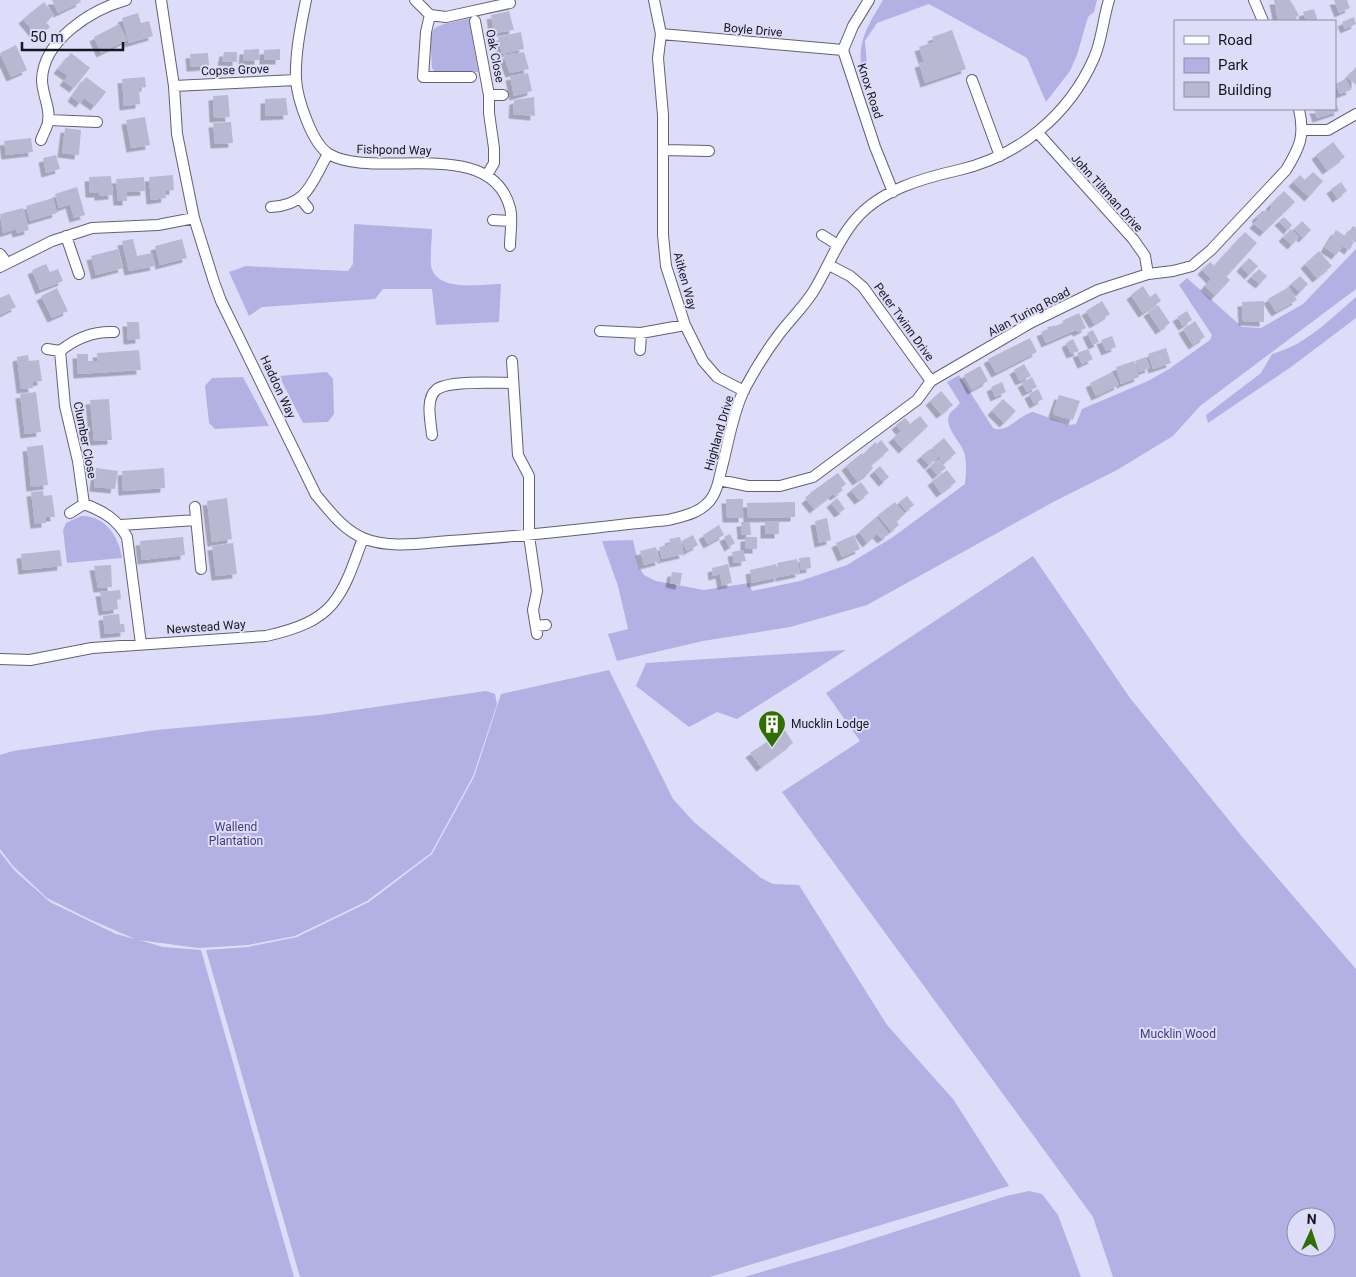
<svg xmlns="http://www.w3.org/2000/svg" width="1356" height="1277" font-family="Roboto,sans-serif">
<defs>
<filter id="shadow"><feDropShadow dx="-4.5" dy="4.5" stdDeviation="0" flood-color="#0004"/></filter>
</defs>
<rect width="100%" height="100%" fill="#deddf9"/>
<path fill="#b3b0e4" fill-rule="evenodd" d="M883,0h214l-3,12 -6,5 -11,38 -7,16 -24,31 -19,-44 -98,-54 -52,19 -12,18 2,24h-6c-3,-26 9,-43 22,-65z
M469,19l9,53h-43l-3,-4c-2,-43 -7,-41 37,-49z
M354,224l78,5c0,12 -2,25 -1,36 4,28 50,19 70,19l-2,38 -63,3 -4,-36h-49l-8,10 -113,8 -13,9 -20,-44 17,-6 102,5 5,-7z
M1356,249v40l-156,117 -27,30 -56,34 -62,31 -188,104 -77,22 -87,14 -86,20 -9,-27 20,-5 -10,-43 -16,-45 31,-1 6,27 5,8 12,6 48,9 45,-7 3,8 48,-10 47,-16 46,-28 72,-53c1,-10 2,-22 -1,-32 -4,-12 -23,-27 -13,-40 3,-3 6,-5 9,-9l-13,-21 12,-7 34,53c15,6 25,-13 40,-16l37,13 6,-1 6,-15 66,-28 21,-12 41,-29 2,-5 -33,-50 8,-7 55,49 19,1 42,-24z
M1356,297v21l-65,49 -83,56 -2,-8 55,-42 11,-19c34,-9 58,-35 84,-57z
M327,372l6,7 1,35 -6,8 -25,1 -24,-47z
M243,377l26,49 -54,3 -6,-6 -4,-37 7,-8z
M81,516c24,-1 38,21 41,42l-55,5 -4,-33 3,-7z
M1033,556l97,142 114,141 112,130v308h-243l-20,-60 -311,-425 78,-51 -34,-48zM1296,1217h30v30h-30z
M846,650l-109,69 -20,-7 -28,15 -53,-41 10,-23z
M609,670l64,129 21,23 67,56 12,6 26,1 88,140 66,74 56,87 -299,91h-410l-94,-327 42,-3 49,-10 72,-35 63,-48 42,-77 27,-83z
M486,691l9,3 2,10 -24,72 -42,77 -64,48 -72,35 -47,9 -50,3 -59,-8 24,7 38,3 93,327h-294v-425l14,18 36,32 66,32 19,5 -46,-20 -42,-21 -34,-32 -13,-17v-94l13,-4 143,-21 164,-15z
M1029,1191l13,3 16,21 23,62h-337l97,-28 165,-53z"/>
<path fill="#b9b8d3" filter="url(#shadow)" d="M52,0h28l1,2 -23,11z
M1274,0h16l9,15 -3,2 1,4h-19z
M1334,0h13l3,8 -11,5z
M44,2l10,13 -8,7 4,5 -12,10 -15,-18z
M1314,9l4,12h-12l-3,-9z
M509,11l5,19 -20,3 -3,-18z
M138,13l3,10 8,-2 4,15 -24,7 -7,-25z
M1354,17l2,7 -11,5 -3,-7z
M119,24l8,16 -26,13 -7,-16z
M952,30l14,39 -41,14 -6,-20 5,-1 -5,-15 15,-5 -2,-5z
M521,32l3,17 -22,5 -4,-17z
M16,45l11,25 -16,7 -11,-24z
M259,49v11l-16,1 1,-11z
M280,49v11h-16v-10z
M224,52h13v10l-15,-1z
M524,52l5,17 -19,4 -7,-18z
M71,53l19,15 -16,20 -10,-7 4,-5 -10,-7z
M208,53l1,13 -18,1 -1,-13z
M1356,67v18l-9,-8z
M528,73l4,18 -18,5 -4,-20z
M86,77l20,15 -11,14 -11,-8 -4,5 -8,-6z
M145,77l1,10 -7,1 1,16 -16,2 -2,-27z
M1346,79l5,11 -11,4 -5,-10z
M228,95l2,22 -16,1 -1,-22z
M534,97l1,19 -22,-2 1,-14z
M286,98l2,17 -23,1v-17z
M1335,101l4,10 -22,7 -3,-9h21z
M145,117l5,28 -19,3 -5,-28z
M231,122l2,21 -18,1 -2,-21z
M65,128l16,2 -2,25 -17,-2z
M31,138l2,14 -27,3 -2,-14z
M1333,142l12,15 -18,13 -11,-15z
M56,155l4,14 -14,4 -3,-15z
M1313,172l10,9 -14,16 -16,-15 7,-7 5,5z
M173,175l1,15 -9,1 1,7 -15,2 -2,-23z
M111,176l2,19 -14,1v-3h-9l-1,-16z
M144,177l1,14 -18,1v9h-9l-2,-22z
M1341,182l6,9 -10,7 -6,-9z
M77,187l8,28 -11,3 -4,-14 -11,4 -4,-14z
M1284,191l11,11 -31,30 -10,-8 4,-5 -2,-2 6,-6h7l3,-4 -2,-2z
M53,198l4,15 -27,8 -4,-15z
M23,208l6,22 -12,3 -1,-4 -13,4 -3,-19z
M1284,217l8,8 -4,5 -9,-9z
M1302,221l9,9 -8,8 -9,-9z
M1353,226l3,2v15l-10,-7z
M1291,229l8,8 -7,8 -9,-8z
M1336,230l18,12 -5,8 -6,-4 -7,9 -11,-7z
M1245,232l12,11 -30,33 -12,-11z
M133,239l4,17 15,-3 3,13 -26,5 -7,-30z
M182,239l5,19 -27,7 -5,-19z
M118,249l5,19 -27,7 -5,-19z
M1319,251l13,15 -15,12 -12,-14z
M1249,258l9,8 -9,9 -8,-8z
M1210,262l20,18 -15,16 -10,-10 6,-7 -9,-9z
M46,264l4,8 8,-3 5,12 -23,9 -8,-20z
M1259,269l8,7 -7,8 -9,-7z
M1300,276l8,8 -8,8 -9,-8z
M1143,286l7,11 6,-4 5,8 -18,12 -12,-18z
M1289,287l8,13 -21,12 -8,-13z
M57,288l11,23 -16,7 -11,-22z
M9,294l7,13 -16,8v-17z
M1102,301l8,13 -16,10 -8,-13z
M1264,301v21l-21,-1 -1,-19z
M1158,305l12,18 -10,7 -12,-18z
M1187,311l5,9 -9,6 -6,-9z
M1079,313l7,15 -8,4 -2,-2 -30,13 -5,-11 7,-3 -1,-2 12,-2 5,-2 -2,-2z
M1195,321l10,16 -12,8 -10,-16z
M127,322h12l1,17 -12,1z
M1093,330l6,12 -6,3 -6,-12z
M1112,336l4,11 -10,4 -5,-11z
M1030,338l7,14 -41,21 -8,-14z
M1073,339l6,12 -8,3 -5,-11z
M1166,348l5,15 -18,6 -5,-15z
M1088,349l5,10 -11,5 -5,-11z
M139,350l2,20 -63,4 -1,-20h11v7h10l-1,-8z
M28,355l1,6 10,-1 3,21 -10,1 1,6 -12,1 -4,-32z
M1146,357l4,11 -11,4 -4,-11z
M1134,361l5,16 -18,7 -5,-17z
M1024,364l7,12 -11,5 -6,-11z
M980,366l8,15 -16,9 -8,-15z
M1112,372l7,13 -23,11 -6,-13z
M1032,377l5,10 -10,5 -5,-9z
M1002,382l4,10 -11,5 -4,-10z
M1038,389l5,10 -9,5 -5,-10z
M941,391l12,14 -12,9 -11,-13z
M36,392l5,40 -16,2 -5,-40z
M1059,395l21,6 -7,19 -18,-5 -2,-3z
M109,399l3,41 -18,1 -4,-41z
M1003,399l13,12 -12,12 -12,-12z
M920,416l8,10 -25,23 -10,-11 8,-7 -5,-6 9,-7 11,12 -5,-7z
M944,438l12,15 -12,10 -12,-15z
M881,440l8,10 -18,15 2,3 -4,5 -12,8 -11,-15 16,-13 1,2 12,-13 2,2z
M43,445l5,40 -17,2 -4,-40z
M930,449l8,8 -9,8 -8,-9z
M939,459l7,9 -9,7 -7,-9z
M880,466l9,11 -6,5 -9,-11z
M96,468l22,3 -3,18 -21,-2z
M164,468l1,20 -42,3 -1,-20z
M947,470l9,12 -15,11 -9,-12z
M838,473l8,11 -5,4 2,2 -8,6 -2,-2 -19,15 -8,-10 5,-4 -1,-2z
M861,482l8,11 -10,7 -8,-10z
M43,491l1,5 8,-1 3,22h-9v6l-11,1 -4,-32z
M907,496l7,9 -8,6 -7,-9z
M227,498l5,41 -20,3 -5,-41z
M837,498l8,11 -6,4 -8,-10z
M726,499h17v19h-16z
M795,502v15l-47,1 -1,-15z
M895,502l10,12 -9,7 3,4 -8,6 -13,-16z
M876,517l13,17 -7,5 -5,-5 -10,9 -8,-11z
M827,518l4,22 -12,3 -4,-22z
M765,521h14v13h-14z
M741,522h9l1,13h-9z
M719,525l5,10 -16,9 -5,-9z
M730,534l5,9 -6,4 -5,-10z
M693,535l5,10 -11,6 -6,-10z
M854,535l6,14 -18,8 -6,-14z
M183,537l2,18 -43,5 -2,-19z
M680,537l4,17 -22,5 -3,-12 12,-3 -2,-5z
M745,537h12v12h-12z
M233,543l4,31 -21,2 -4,-30z
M656,547l4,14 -16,4 -4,-14z
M60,550l2,16 -39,4 -2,-16z
M743,550l3,11 -12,2 -2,-11z
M810,557l1,11 -10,2 -2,-12z
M797,559l3,14 -20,4 -3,-14z
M728,564l4,19 -10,2 -2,-11 -7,2 -1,-8z
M776,564l3,13 -27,6 -2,-13z
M111,565l1,22 -14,1 -4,-22z
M672,572l10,1 -2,12 -10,-2z
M120,590l1,9 -4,1 1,9 -15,2 -3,-19z
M119,614l1,10h4l1,8 -20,2 -2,-18z
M785,730l8,13 -32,24 -11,-14z"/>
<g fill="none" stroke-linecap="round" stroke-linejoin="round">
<g stroke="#616078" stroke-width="12">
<path id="street" d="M161,0l13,86 3,48 17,84 20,64 7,19 95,194c14,16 26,34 47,43 25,11 60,5 86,3 74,-4 146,-14 219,-21 17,-4 36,-8 45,-24 6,-10 7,-23 10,-33 6,-24 10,-50 21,-73 10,-19 23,-40 36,-57 11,-14 24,-27 33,-41 15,-24 24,-51 42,-72 25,-30 68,-42 104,-50 60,-14 110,-55 135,-112 8,-18 9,-39 15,-58
M306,0c-5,25 -11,53 -10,79 1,19 16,65 33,75 45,27 162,-20 181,54 3,11 0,26 0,38
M415,0l15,15 16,2 64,-14
M654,0l7,34 -3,24 5,57v120l3,31 19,59 18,36 14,16 27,14
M869,0l-16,26 -10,24 32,97 18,45
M1254,0l9,21
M430,15l-4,17 -3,45h48
M475,21l14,74v18l5,35v15l-7,12
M661,34l182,16
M972,80l28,76
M174,86l122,-6
M489,95h14
M48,120l49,2
M1303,130h25l28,-16
M1038,133l95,106 12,17 3,18
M41,140c2,-6 6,-12 7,-18 3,-13 -6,-28 -6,-42 1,-40 49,-70 84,-80
M664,150l45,1
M301,199l7,9
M271,207c37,-2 40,-24 57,-53
M493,220l18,1
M822,235l16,10
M66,236l13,38
M0,254l7,9
M829,265l21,11 13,11 68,94
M0,267l52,-26 40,-13 66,-3 36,-7
M600,331l41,2 44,-8
M47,349l13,2c16,-13 33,-20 54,-19
M640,350l1,-17
M60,351l5,55 13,55 6,43c19,7 33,15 43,33l14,107
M512,361l6,94 11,21v60l8,55 -4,19 4,24
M432,435c-1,-12 -7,-36 4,-45 11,-10 61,-7 76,-7
M719,480l29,6h32l33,-9 104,-77 14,-19 101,-59 66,-32 50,-16 25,-3 19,-5 19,-16 75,-80c14,-23 19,-34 13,-61
M195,507l6,62
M70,513l14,-9
M121,525l75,-5
M536,626l10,-1
M0,659l30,1 62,-12 174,-12c68,-15 75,-36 97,-98"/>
</g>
<use href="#street" stroke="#fff" stroke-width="10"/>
</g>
<defs>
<g id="building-pin" transform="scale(1.4375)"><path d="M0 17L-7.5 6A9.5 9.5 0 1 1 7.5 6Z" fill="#306e00" stroke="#deddf9"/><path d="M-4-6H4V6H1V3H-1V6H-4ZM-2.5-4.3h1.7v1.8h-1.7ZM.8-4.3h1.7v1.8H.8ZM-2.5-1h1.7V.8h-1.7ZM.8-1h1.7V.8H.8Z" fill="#fff"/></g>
</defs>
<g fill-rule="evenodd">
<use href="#building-pin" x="772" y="724"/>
</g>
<g text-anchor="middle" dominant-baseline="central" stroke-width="4" stroke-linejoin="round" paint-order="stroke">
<g font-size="12" fill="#171620" stroke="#deddf9">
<text transform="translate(753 30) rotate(5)">Boyle Drive</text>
<text transform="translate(495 56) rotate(79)">Oak Close</text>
<text transform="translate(235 70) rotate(-2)">Copse Grove</text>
<text transform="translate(870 91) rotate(72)">Knox Road</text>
<text transform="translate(394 150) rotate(1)">Fishpond Way</text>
<text transform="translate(1107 193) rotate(48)">John Tiltman Drive</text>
<text transform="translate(685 281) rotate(75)">Aitken Way</text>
<text transform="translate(1029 312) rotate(-28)">Alan Turing Road</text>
<text transform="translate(904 322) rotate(54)">Peter Twinn Drive</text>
<text transform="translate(278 387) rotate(65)">Haddon Way</text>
<text transform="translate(719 433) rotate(-74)">Highland Drive</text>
<text transform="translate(85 440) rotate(79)">Clumber Close</text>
<text transform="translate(206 627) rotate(-4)">Newstead Way</text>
</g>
<g font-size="12" fill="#171620" stroke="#deddf9" text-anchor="start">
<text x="791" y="724">Mucklin Lodge</text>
</g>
<g font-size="12" fill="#453b7f" stroke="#deddf9">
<text x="236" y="827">Wallend<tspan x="236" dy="14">Plantation</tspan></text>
<text x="1178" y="1034">Mucklin Wood</text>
</g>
</g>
<rect x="1174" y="20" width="162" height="90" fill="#deddf9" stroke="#8e8da2"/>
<rect x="1184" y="36" width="25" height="8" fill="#ffffff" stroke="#8e8da2"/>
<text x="1218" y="45" font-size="15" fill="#171620">Road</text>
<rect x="1184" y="58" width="25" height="15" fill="#b3b0e4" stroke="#8e8da2"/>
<text x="1218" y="70" font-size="15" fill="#171620">Park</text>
<rect x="1184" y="82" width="25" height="15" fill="#b9b8d3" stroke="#8e8da2"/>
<text x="1218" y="95" font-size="15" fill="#171620">Building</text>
<g transform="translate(1311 1232) rotate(3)"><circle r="24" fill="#deddf9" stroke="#8e8da2"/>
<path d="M0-4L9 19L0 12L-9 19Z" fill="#306e00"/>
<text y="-8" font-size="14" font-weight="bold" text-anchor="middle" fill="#171620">N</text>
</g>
<path d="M22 42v8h101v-8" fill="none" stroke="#171620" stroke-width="2.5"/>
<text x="30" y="42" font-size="15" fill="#171620" stroke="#deddf9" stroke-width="4" paint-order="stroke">50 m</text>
</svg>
